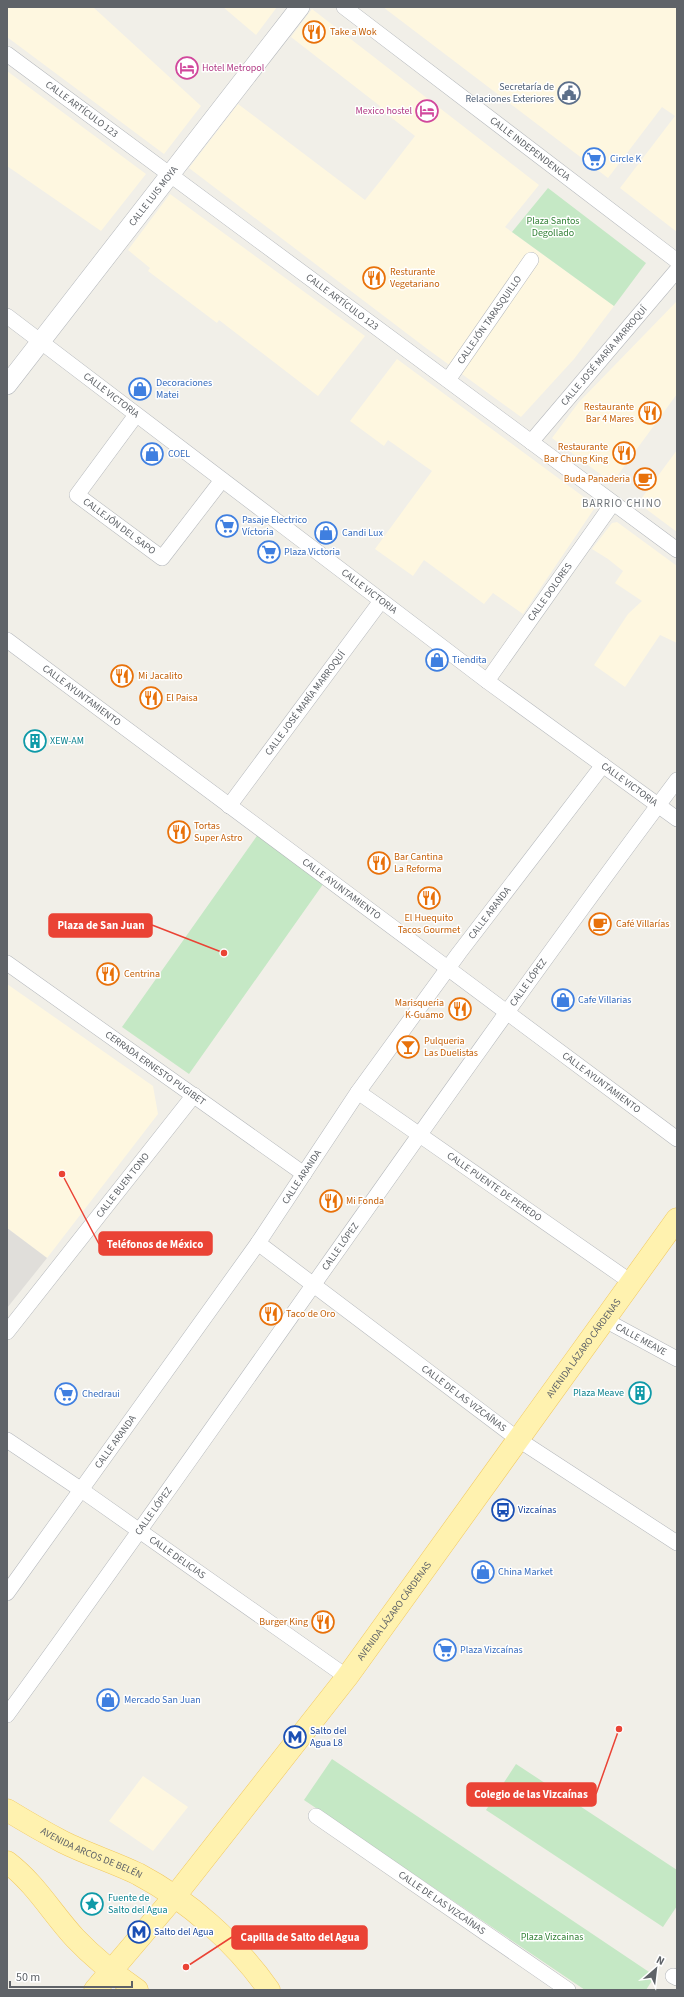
<svg xmlns="http://www.w3.org/2000/svg" width="684" height="1997" font-family="'Source Sans 3',sans-serif">
<rect width="100%" height="100%" fill="#f1efe8"/>
<path fill="#fef7e0" d="M7,7h86l108,99 -37,48 -157,-117z
M223,7h54l-21,28z
M383,7h294v225l-57,-44 55,-72 -13,-9 -54,71z
M312,9l227,176 -34,42 109,79 -40,53 -53,58 -95,-69 -237,-180 49,-64 127,96 16,-20 34,-44 -36,-28 1,-2 -89,-69z
M7,71l139,103 -45,57 -94,-65z
M170,194l195,142 -47,60 -99,-76 -2,3 -69,-52 2,-3 -22,-18z
M677,301v93l-65,89 -60,-45 27,-36z
M397,359l199,147 -73,108 -30,-21 -9,11 -60,-44 -11,16 -38,-27 57,-78 -44,-31 -4,6 -34,-25z
M677,450v82l-39,-29z
M617,522l60,44v77l-17,-8 -35,52 -31,-22 34,-51 14,-13 -27,-18 8,-12 -15,-12 -16,-10 20,-26z
M7,984l146,102 5,28 -111,144 -40,-30z
M143,1776l45,31 -35,44 -44,-30z"/>
<path fill="#e0deda" d="M7,1228l40,30 -40,50z"/>
<path fill="#c5e8c5" d="M548,188l98,75 -32,43 -102,-74z
M259,833l67,47 -137,194 -67,-47z
M332,1759l323,217 -9,14h-61l-281,-190z
M516,1764l161,106v36l-14,21 -177,-117z"/>
<g fill="none" stroke-linecap="round" stroke-linejoin="round">
<g stroke="#b5b8bc" stroke-width="16">
<g id="minor">
<path id="s1" d="M344,7l333,254"/>
<path id="s2" d="M7,54l670,496"/>
<path id="s3" d="M7,316l480,365 190,138"/>
<path id="s4" d="M448,380l83,-120"/>
<path id="s5" d="M136,415l-59,80 85,63 60,-78"/>
<path id="s6" d="M531,442l146,-172"/>
<path id="s7" d="M7,640l670,499"/>
<path id="s8" d="M487,681l126,-178"/>
<path id="s9" d="M229,806l152,-205"/>
<path id="s10" d="M7,963l297,211"/>
<path id="s11" d="M358,1092l273,190"/>
<path id="s12" d="M258,1243l261,197 158,103"/>
<path id="s13" d="M605,1320l72,39"/>
<path id="s14" d="M7,1332l187,-237"/>
<path id="s15" d="M7,1440l73,49 267,188"/>
<path id="s16" d="M7,1593l251,-350 100,-151 101,-139 144,-188"/>
<path id="s17" d="M7,1715c226,-310 440,-628 670,-935"/>
<path id="s18" d="M316,1816l252,174"/>
<path d="M673,1976l4,2"/>
</g>
</g>
<g stroke="#b5b8bc" stroke-width="20">
<g id="tertiary">
<path id="s19" d="M7,385l293,-378"/>
</g>
</g>
<g stroke="#f2c960" stroke-width="23">
<g id="primary">
<path id="s20" d="M7,1810c18,11 37,22 56,32 24,12 50,20 75,32 51,27 98,69 131,116"/>
<path d="M7,1862c28,21 45,51 68,76 19,20 39,36 62,52"/>
<path id="s21" d="M95,1990l80,-94 172,-219 330,-458"/>
</g>
</g>
<use href="#minor" stroke="#fff" stroke-width="15"/>
<use href="#tertiary" stroke="#fff" stroke-width="19"/>
<use href="#primary" stroke="#fff2af" stroke-width="22"/>
</g>
<defs>
<g id="restaurant-ring" transform="scale(1.15)"><circle r="9.5" fill="#fff" stroke="#e8710a" stroke-width="1.5"/><path d="M-5-6h1v4h1v-4h1v4h1v-4h1v5L-1.5 .5V6h-2V.5L-5-1ZM5-6V6H3V1.5H1.5Q1.5-4 5-6Z" fill="#e8710a"/></g>
<g id="hotel-ring" transform="scale(1.15)"><circle r="9.5" fill="#fff" stroke="#d1479c" stroke-width="1.5"/><path d="M-6-4.5h1.5V1H6V5H4.5V3h-9V5H-6ZM-4 0a1.8 1.8 0 1 1 3.6 0ZM.5 0V-2.5h3Q6-2.5 6 0Z" fill="#d1479c"/></g>
<g id="civic-ring" transform="scale(1.15)"><circle r="9.5" fill="#fff" stroke="#5c6f8a" stroke-width="1.5"/><path d="M-.6-6.5H3V-4.5H.6V-3L4-1V1h2V6H-6V1h2V-1L-.6-3ZM-1.2 2.5V6h2.4V2.5Z" fill="#5c6f8a"/></g>
<g id="supermarket-ring" transform="scale(1.15)"><circle r="9.5" fill="#fff" stroke="#3f7fe0" stroke-width="1.5"/><path d="M-6-5.5h2.5l.6 2H6L4.5 2H-2.5L-4.4-4H-6ZM-1.5 3.2a1.3 1.3 0 1 0 .1 0ZM3 3.2a1.3 1.3 0 1 0 .1 0Z" fill="#3f7fe0"/></g>
<g id="shop-ring" transform="scale(1.15)"><circle r="9.5" fill="#fff" stroke="#3f7fe0" stroke-width="1.5"/><path d="M-5-2.5h2.3a2.7 3.5 0 0 1 5.4 0H5L5.5 6h-11ZM-1.5-2.5h3a1.5 2.3 0 0 0-3 0Z" fill="#3f7fe0"/></g>
<g id="cafe-ring" transform="scale(1.15)"><circle r="9.5" fill="#fff" stroke="#e8710a" stroke-width="1.5"/><path d="M-5.5-4.5H6V0H3Q3 3.5 0 3.5H-2.5Q-5.5 3.5-5.5 0ZM3-3.2v2h1.7v-2ZM-6 4.5H4V6H-6Z" fill="#e8710a"/></g>
<g id="building-ring" transform="scale(1.15)"><circle r="9.5" fill="#fff" stroke="#0f9aa8" stroke-width="1.5"/><path d="M-4-6H4V6H1V3H-1V6H-4ZM-2.5-4.3h1.7v1.8h-1.7ZM.8-4.3h1.7v1.8H.8ZM-2.5-1h1.7V.8h-1.7ZM.8-1h1.7V.8H.8Z" fill="#0f9aa8"/></g>
<g id="bar-ring" transform="scale(1.15)"><circle r="9.5" fill="#fff" stroke="#e8710a" stroke-width="1.5"/><path d="M-6-5H6L.8 .8V4.5H3.5V6h-7V4.5H-.8V.8Z" fill="#e8710a"/></g>
<g id="bus-ring" transform="scale(1.15)"><circle r="9.5" fill="#fff" stroke="#1a4fb4" stroke-width="1.5"/><path d="M-5-6H5V4H4V6H2V4H-2V6H-4V4H-5ZM-3.5-4V0h7V-4ZM-3.5 1.2v1.5H-2V1.2ZM2 1.2v1.5H3.5V1.2Z" fill="#1a4fb4"/></g>
<g id="metro-ring" transform="scale(1.15)"><circle r="9.5" fill="#fff" stroke="#1a4fb4" stroke-width="1.5"/><path d="M-5.5 5V-5H-3L0 0L3-5H5.5V5H3V-.5L0 4L-3-.5V5Z" fill="#1a4fb4"/></g>
<g id="sight-ring" transform="scale(1.15)"><circle r="9.5" fill="#fff" stroke="#0f9aa8" stroke-width="1.5"/><path d="M0-6L1.8-2.2L6-1.7L2.9 1.2L3.7 5.4L0 3.3L-3.7 5.4L-2.9 1.2L-6-1.7L-1.8-2.2Z" fill="#0f9aa8"/></g>
</defs>
<g fill-rule="evenodd">
<use href="#restaurant-ring" x="314" y="32"/>
<use href="#hotel-ring" x="187" y="68"/>
<use href="#civic-ring" x="569" y="93"/>
<use href="#hotel-ring" x="427" y="111"/>
<use href="#supermarket-ring" x="594" y="159"/>
<use href="#restaurant-ring" x="374" y="278"/>
<use href="#shop-ring" x="140" y="389"/>
<use href="#restaurant-ring" x="650" y="413"/>
<use href="#restaurant-ring" x="624" y="453"/>
<use href="#shop-ring" x="152" y="454"/>
<use href="#cafe-ring" x="645" y="479"/>
<use href="#supermarket-ring" x="227" y="526"/>
<use href="#shop-ring" x="326" y="533"/>
<use href="#supermarket-ring" x="269" y="552"/>
<use href="#shop-ring" x="437" y="660"/>
<use href="#restaurant-ring" x="122" y="676"/>
<use href="#restaurant-ring" x="151" y="698"/>
<use href="#building-ring" x="35" y="741"/>
<use href="#restaurant-ring" x="179" y="832"/>
<use href="#restaurant-ring" x="379" y="863"/>
<use href="#restaurant-ring" x="429" y="898"/>
<use href="#cafe-ring" x="600" y="924"/>
<use href="#restaurant-ring" x="108" y="974"/>
<use href="#shop-ring" x="563" y="1000"/>
<use href="#restaurant-ring" x="460" y="1009"/>
<use href="#bar-ring" x="408" y="1047"/>
<use href="#restaurant-ring" x="331" y="1201"/>
<use href="#restaurant-ring" x="271" y="1314"/>
<use href="#building-ring" x="640" y="1393"/>
<use href="#supermarket-ring" x="66" y="1394"/>
<use href="#bus-ring" x="503" y="1510"/>
<use href="#shop-ring" x="483" y="1572"/>
<use href="#restaurant-ring" x="323" y="1622"/>
<use href="#supermarket-ring" x="445" y="1650"/>
<use href="#shop-ring" x="108" y="1700"/>
<use href="#metro-ring" x="295" y="1737"/>
<use href="#sight-ring" x="92" y="1904"/>
<use href="#metro-ring" x="139" y="1932"/>
</g>
<g text-anchor="middle" dominant-baseline="central" stroke-width="3" stroke-linejoin="round" paint-order="stroke">
<g font-size="10" fill="#c56008" stroke="#fff" text-anchor="start">
<text x="330" y="32">Take a Wok</text>
<text x="390" y="272">Resturante<tspan x="390" dy="12">Vegetariano</tspan></text>
<text x="634" y="407" text-anchor="end">Restaurante<tspan x="634" dy="12">Bar 4 Mares</tspan></text>
<text x="608" y="447" text-anchor="end">Restaurante<tspan x="608" dy="12">Bar Chung King</tspan></text>
<text x="630" y="479" text-anchor="end">Buda Panaderia</text>
<text x="138" y="676">Mi Jacalito</text>
<text x="166" y="698">El Paisa</text>
<text x="194" y="826">Tortas<tspan x="194" dy="12">Super Astro</tspan></text>
<text x="394" y="857">Bar Cantina<tspan x="394" dy="12">La Reforma</tspan></text>
<text x="429" y="918" text-anchor="middle">El Huequito<tspan x="429" dy="12">Tacos Gourmet</tspan></text>
<text x="616" y="924">Café Villarías</text>
<text x="124" y="974">Centrina</text>
<text x="444" y="1003" text-anchor="end">Marisqueria<tspan x="444" dy="12">K-Guamo</tspan></text>
<text x="424" y="1041">Pulqueria<tspan x="424" dy="12">Las Duelistas</tspan></text>
<text x="346" y="1201">Mi Fonda</text>
<text x="286" y="1314">Taco de Oro</text>
<text x="308" y="1622" text-anchor="end">Burger King</text>
</g>
<g font-size="10" fill="#b23c85" stroke="#fff" text-anchor="start">
<text x="202" y="68">Hotel Metropol</text>
<text x="412" y="111" text-anchor="end">Mexico hostel</text>
</g>
<g font-size="10" fill="#4e5e75" stroke="#fff" text-anchor="end">
<text x="554" y="87">Secretaría de<tspan x="554" dy="12">Relaciones Exteriores</tspan></text>
</g>
<g font-size="10" fill="#5f6368" stroke="#fff">
<text stroke="none"><textPath href="#s2" startOffset="93">CALLE ARTÍCULO 123</textPath></text>
<text stroke="none"><textPath href="#s1" startOffset="234">CALLE INDEPENDENCIA</textPath></text>
<text stroke="none"><textPath href="#s19" startOffset="239">CALLE LUIS MOYA</textPath></text>
<text stroke="none"><textPath href="#s2" startOffset="417">CALLE ARTÍCULO 123</textPath></text>
<text stroke="none"><textPath href="#s4" startOffset="73">CALLEJÓN TARASQUILLO</textPath></text>
<text stroke="none"><textPath href="#s6" startOffset="113">CALLE JOSÉ MARÍA MARROQUÍ</textPath></text>
<text stroke="none"><textPath href="#s3" startOffset="131">CALLE VICTORIA</textPath></text>
<text stroke="none"><textPath href="#s5" startOffset="152">CALLEJÓN DEL SAPO</textPath></text>
<text stroke="none"><textPath href="#s3" startOffset="455">CALLE VICTORIA</textPath></text>
<text stroke="none"><textPath href="#s8" startOffset="109">CALLE DOLORES</textPath></text>
<text stroke="none"><textPath href="#s7" startOffset="93">CALLE AYUNTAMIENTO</textPath></text>
<text stroke="none"><textPath href="#s9" startOffset="128">CALLE JOSÉ MARÍA MARROQUÍ</textPath></text>
<text stroke="none"><textPath href="#s3" startOffset="779">CALLE VICTORIA</textPath></text>
<text stroke="none"><textPath href="#s7" startOffset="417">CALLE AYUNTAMIENTO</textPath></text>
<text stroke="none"><textPath href="#s16" startOffset="834">CALLE ARANDA</textPath></text>
<text stroke="none"><textPath href="#s17" startOffset="899">CALLE LÓPEZ</textPath></text>
<text stroke="none"><textPath href="#s10" startOffset="182">CERRADA ERNESTO PUGIBET</textPath></text>
<text stroke="none"><textPath href="#s7" startOffset="741">CALLE AYUNTAMIENTO</textPath></text>
<text stroke="none"><textPath href="#s16" startOffset="510">CALLE ARANDA</textPath></text>
<text stroke="none"><textPath href="#s14" startOffset="187">CALLE BUEN TONO</textPath></text>
<text stroke="none"><textPath href="#s11" startOffset="166">CALLE PUENTE DE PEREDO</textPath></text>
<text stroke="none"><textPath href="#s17" startOffset="575">CALLE LÓPEZ</textPath></text>
<text stroke="none"><textPath href="#s13" startOffset="41">CALLE MEAVE</textPath></text>
<text stroke="none"><textPath href="#s21" startOffset="807">AVENIDA LÁZARO CÁRDENAS</textPath></text>
<text stroke="none"><textPath href="#s12" startOffset="258">CALLE DE LAS VIZCAÍNAS</textPath></text>
<text stroke="none"><textPath href="#s16" startOffset="186">CALLE ARANDA</textPath></text>
<text stroke="none"><textPath href="#s17" startOffset="251">CALLE LÓPEZ</textPath></text>
<text stroke="none"><textPath href="#s15" startOffset="207">CALLE DELICIAS</textPath></text>
<text stroke="none"><textPath href="#s21" startOffset="483">AVENIDA LÁZARO CÁRDENAS</textPath></text>
<text stroke="none"><textPath href="#s20" startOffset="95">AVENIDA ARCOS DE BELÉN</textPath></text>
<text stroke="none"><textPath href="#s18" startOffset="153">CALLE DE LAS VIZCAÍNAS</textPath></text>
</g>
<g font-size="10" fill="#366cbe" stroke="#fff" text-anchor="start">
<text x="610" y="159">Circle K</text>
<text x="156" y="383">Decoraciones<tspan x="156" dy="12">Matei</tspan></text>
<text x="168" y="454">COEL</text>
<text x="242" y="520">Pasaje Electrico<tspan x="242" dy="12">Víctoria</tspan></text>
<text x="342" y="533">Candi Lux</text>
<text x="284" y="552">Plaza Victoria</text>
<text x="452" y="660">Tiendita</text>
<text x="578" y="1000">Cafe Villarias</text>
<text x="82" y="1394">Chedraui</text>
<text x="498" y="1572">China Market</text>
<text x="460" y="1650">Plaza Vizcaínas</text>
<text x="124" y="1700">Mercado San Juan</text>
</g>
<g font-size="10" fill="#348238" stroke="#fff">
<text x="553" y="221">Plaza Santos<tspan x="553" dy="12">Degollado</tspan></text>
<text x="552" y="1937">Plaza Vizcainas</text>
</g>
<g font-size="10" fill="#0d838f" stroke="#fff" text-anchor="start">
<text x="50" y="741">XEW-AM</text>
<text x="624" y="1393" text-anchor="end">Plaza Meave</text>
<text x="108" y="1898">Fuente de<tspan x="108" dy="12">Salto del Agua</tspan></text>
</g>
<g font-size="10" fill="#164399" stroke="#fff" text-anchor="start">
<text x="518" y="1510">Vizcaínas</text>
<text x="310" y="1731">Salto del<tspan x="310" dy="12">Agua L8</tspan></text>
<text x="154" y="1932">Salto del Agua</text>
</g>
<g font-size="11" letter-spacing="1" fill="#70757a" stroke="#fff">
<text x="622" y="503">BARRIO CHINO</text>
</g>
</g>
<path fill="none" stroke="#ea4335" stroke-width="1.5" d="M224 953L152 925M62 1174L99 1244M619 1729L596 1794M186 1967L232 1937"/>
<g fill="#ea4335" stroke="#fff" stroke-width="1.5">
<circle cx="224" cy="953" r="4"/>
<circle cx="62" cy="1174" r="4"/>
<circle cx="619" cy="1729" r="4"/>
<circle cx="186" cy="1967" r="4"/>
</g>
<g fill="#ea4335" stroke="#ea4335" stroke-width="1.5">
<rect x="49" y="914" width="103" height="23" rx="4"/>
<rect x="99" y="1232" width="113" height="23" rx="4"/>
<rect x="467" y="1783" width="129" height="23" rx="4"/>
<rect x="232" y="1926" width="135" height="23" rx="4"/>
</g>
<g font-size="11" text-anchor="middle" font-weight="bold" fill="#fff">
<text x="101" y="929">Plaza de San Juan</text>
<text x="155" y="1248">Teléfonos de México</text>
<text x="531" y="1798">Colegio de las Vizcaínas</text>
<text x="300" y="1941">Capilla de Salto del Agua</text>
</g>
<rect width="684" height="1997" fill="none" stroke="#5f6368" stroke-width="16"/>
<g transform="translate(656 1969) rotate(28)" stroke="#ffffff" stroke-width="3" paint-order="stroke">
<path d="M0-3L7 15L0 10L-7 15Z" fill="#5f6368"/>
<text y="-6" font-size="11" font-weight="bold" text-anchor="middle" fill="#5f6368">N</text>
</g>
<path d="M10 1981v6h122v-6" fill="none" stroke="#5f6368" stroke-width="2"/>
<text x="16" y="1981" font-size="12" fill="#5f6368" stroke="#ffffff" stroke-width="3" paint-order="stroke">50 m</text>
</svg>
